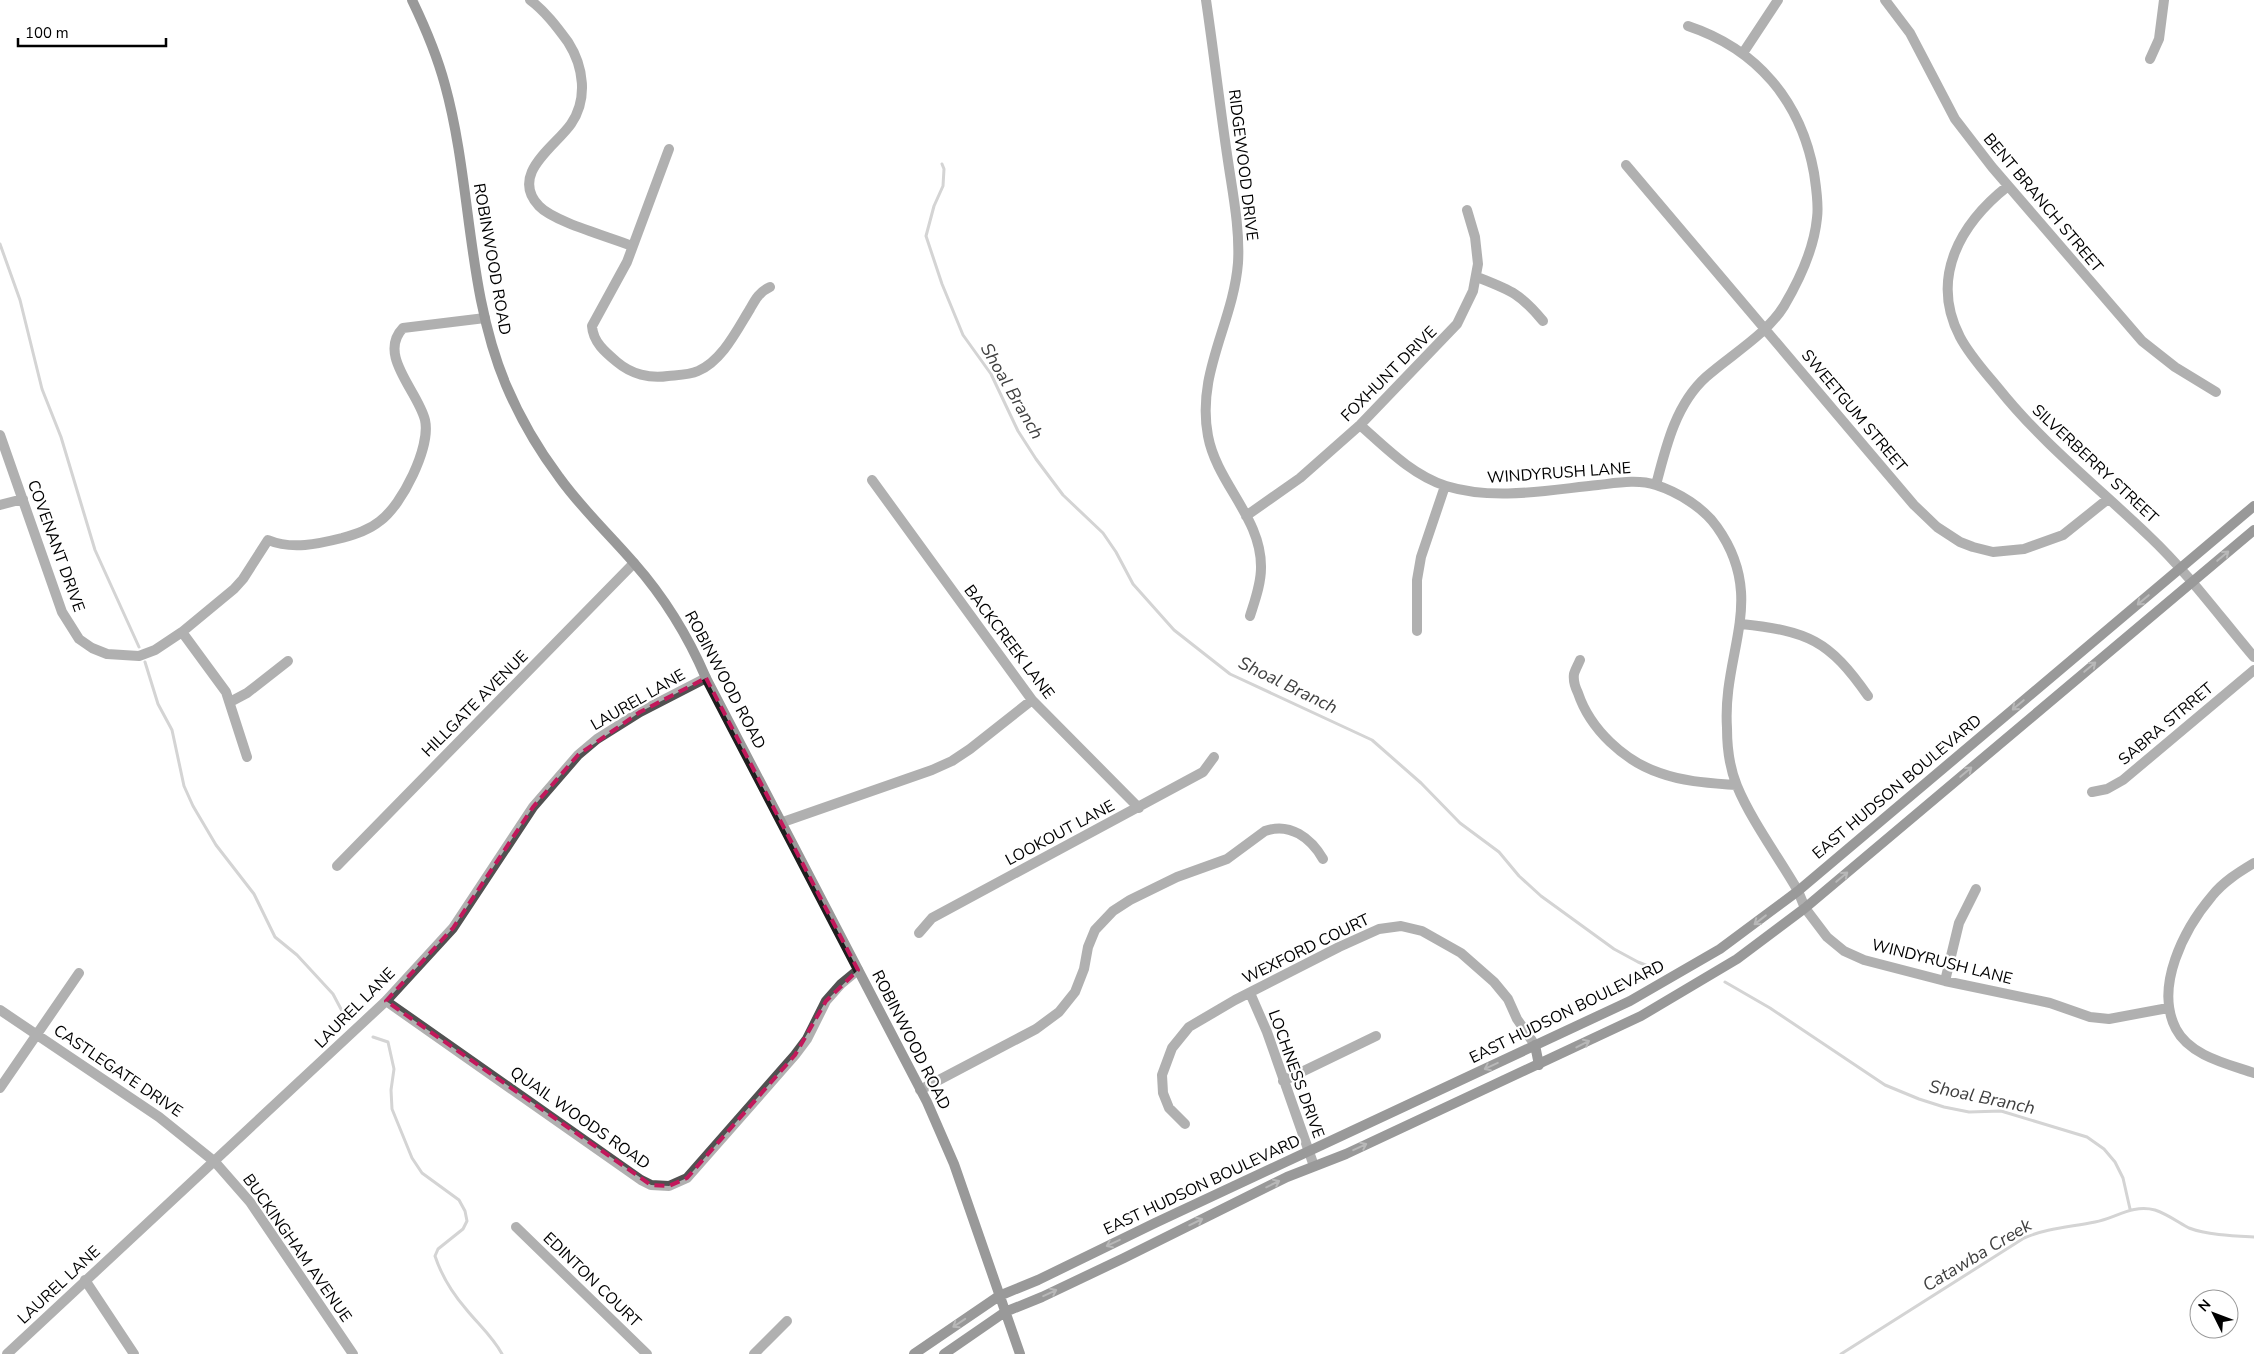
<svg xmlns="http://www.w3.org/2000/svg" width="2254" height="1354" font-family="'Nunito Sans',sans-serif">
<rect width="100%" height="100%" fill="#fff"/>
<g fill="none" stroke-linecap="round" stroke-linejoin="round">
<path stroke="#9f9f9f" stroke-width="3" d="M942,164l2,5 -1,17 -9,20 -8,30 16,48 21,51 28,39 27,57 18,28 27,36 40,38 13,19 17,32 41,46 56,44 142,66 49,43 39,40 39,29 20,24 22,20 73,53 24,13 15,6
M0,244l20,56 22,89 19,48 34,113 44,97
M145,662l13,42 14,26 12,56 9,20 23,39 38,49 21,43 22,18 36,39 9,17
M1725,982l45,26 115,77 34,14 25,8 25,5 32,-1 86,26 17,12 11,13 8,16 7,31
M373,1037l15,5 6,27 -3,21 1,19 20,49 10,15 37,27 6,11 2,10 -4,8 -25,20 -3,7c6,18 18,38 31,53 12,15 27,28 36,45
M1841,1354l183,-116c23,-10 47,-11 71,-16 21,-4 37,-18 60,-12 12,4 23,12 34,18 18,7 46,8 65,9"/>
<path stroke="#515151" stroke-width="10" d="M530,0c15,11 27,27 38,42 16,25 20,57 3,82 -16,23 -62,50 -32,82 15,16 71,31 93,40
M1206,0c8,54 14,108 22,161 5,34 12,68 10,102 -5,61 -42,110 -30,173 9,48 54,82 53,132 0,16 -6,32 -11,48
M1885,0l25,33 45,86 37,48 150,174 33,26 41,25
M1743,53l35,-53
M2150,59l9,-20 5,-39
M669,149l-42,113 -35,64c1,16 13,26 25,36 14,12 33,17 51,14 10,-1 21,-1 30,-5 24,-10 39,-41 52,-62 5,-9 9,-17 20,-22
M1626,165l243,287 45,53 23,22 23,15 13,5 20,5 31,-3 39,-14 45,-36
M2008,186c-47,37 -79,91 -48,151 10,19 25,35 39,52 44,55 100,99 151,148 38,36 70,80 104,120
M1477,277c33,13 43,16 66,44
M1360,425c26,23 52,50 86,61 49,15 102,4 152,-1 18,-2 40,-6 58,0 22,7 48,23 61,42 51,72 5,125 10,201 0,18 3,41 10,58 14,34 42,72 61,105l7,17 22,29 17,14 20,9 81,21 105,22 40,14 19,2 59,-11
M0,435l62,177 17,27 13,9 15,6 32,2 16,-6 27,-18 52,-43 9,-10 25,-39c24,10 50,4 74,-2 14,-4 27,-8 38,-17 22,-16 51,-74 45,-101 -7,-29 -48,-65 -22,-92l82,-10
M872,480l160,220 107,108
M1656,485c10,-39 20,-81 50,-108 26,-23 60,-42 78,-71 16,-27 30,-57 33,-88 2,-14 -1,-31 -3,-45 -13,-72 -57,-124 -126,-147
M0,505l23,-6
M1246,516l54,-38 60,-53 97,-101 16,-33 5,-27 -3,-27 -8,-27
M1741,624c67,7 88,16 127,72
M1417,631v-51l4,-23 24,-71
M182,632l44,60 21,65
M1580,660c-2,5 -5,10 -6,14 -1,7 1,13 4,19 12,36 46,68 82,80 25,9 50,10 76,12
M230,702l17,-9 41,-32
M2092,792l15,-3 16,-9 131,-110
M783,822l149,-52 20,-9 18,-12 62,-49
M2254,863c-15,9 -31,19 -42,33 -28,33 -58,91 -36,133 14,27 52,35 78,44
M337,866l297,-303
M919,933l13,-15 271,-146 11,-15
M1945,981l14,-58 17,-34
M1250,993l17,39 47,134
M386,1001l255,179 10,5 18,1 18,-8 108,-123 12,-16 19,-38 15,-17 17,-14
M0,1010l159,107 56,45 35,40 103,152
M1283,1081l93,-45
M0,1088l79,-115
M920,1090l116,-61 23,-17 16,-20 9,-23 4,-22 7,-17 18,-19 17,-11 47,-23 50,-18 38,-28c25,-9 46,7 58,28
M1185,1124l-16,-16 -6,-15 -1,-18 10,-27 17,-21 46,-27 104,-53 40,-18 22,-3 21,5 39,22 33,29 14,17 9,20 18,26
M516,1227l131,127
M85,1280l49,74
M754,1354l33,-33"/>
<path stroke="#515151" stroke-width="10" d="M7,1354l379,-353 67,-73 80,-121 45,-52 19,-16 43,-27 66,-34"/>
<path stroke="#1e1e1e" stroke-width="10" d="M412,0c13,27 25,55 33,85 27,98 21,205 61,300 14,33 32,64 53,92 22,31 50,57 75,86 30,34 54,73 72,115l221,424 27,62 66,190
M1535,1045l4,20
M914,1354l85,-58 39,-16 117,-57 475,-222 90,-52 78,-58 456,-385
M944,1354l61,-42 37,-15 82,-39 163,-81 59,-23 295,-138 96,-57 68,-51 449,-378"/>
</g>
<defs><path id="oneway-shaft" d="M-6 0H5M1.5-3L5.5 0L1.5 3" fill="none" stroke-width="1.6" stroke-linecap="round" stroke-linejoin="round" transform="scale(1.25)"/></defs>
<g stroke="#626262">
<use href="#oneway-shaft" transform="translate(2223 556) rotate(-40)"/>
<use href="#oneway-shaft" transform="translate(2143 600) rotate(140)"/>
<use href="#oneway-shaft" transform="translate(2090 667) rotate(-40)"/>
<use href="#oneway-shaft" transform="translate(2018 705) rotate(140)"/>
<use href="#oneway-shaft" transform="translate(1966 772) rotate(-40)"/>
<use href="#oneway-shaft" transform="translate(1842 877) rotate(-40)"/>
<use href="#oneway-shaft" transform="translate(1760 920) rotate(142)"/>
<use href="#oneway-shaft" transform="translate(1583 1044) rotate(-27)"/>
<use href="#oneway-shaft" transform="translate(1491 1066) rotate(155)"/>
<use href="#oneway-shaft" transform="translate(1360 1147) rotate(-25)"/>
<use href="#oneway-shaft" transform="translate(1273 1184) rotate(-26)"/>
<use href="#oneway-shaft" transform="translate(1196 1222) rotate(-26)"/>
<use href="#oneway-shaft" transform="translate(1113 1243) rotate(155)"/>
<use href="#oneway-shaft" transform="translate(1050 1293) rotate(-25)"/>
<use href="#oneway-shaft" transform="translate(959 1323) rotate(146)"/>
</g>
<path d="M0 0H2254V1354H0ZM706,678l152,292 -32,31 -31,54 -108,123 -18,8 -18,-1 -265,-184 67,-73 80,-121 45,-52 62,-43z" fill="#fff" fill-opacity=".55" fill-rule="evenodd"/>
<path fill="none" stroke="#c2185b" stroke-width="4" stroke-dasharray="10 6" stroke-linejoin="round" d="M706,678l152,292 -32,31 -31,54 -108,123 -18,8 -18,-1 -265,-184 67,-73 80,-121 45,-52 62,-43z"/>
<g text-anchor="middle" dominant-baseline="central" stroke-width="4.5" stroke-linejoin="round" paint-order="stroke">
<g font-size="16" fill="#000" stroke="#fff">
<text transform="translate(1243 165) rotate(83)">RIDGEWOOD DRIVE</text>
<text transform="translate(2043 203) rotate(50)">BENT BRANCH STREET</text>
<text transform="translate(492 259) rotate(80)">ROBINWOOD ROAD</text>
<text transform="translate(1389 374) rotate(-45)">FOXHUNT DRIVE</text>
<text transform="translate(1854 411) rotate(50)">SWEETGUM STREET</text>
<text transform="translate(2095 464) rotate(43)">SILVERBERRY STREET</text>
<text transform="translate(1559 473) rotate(-4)">WINDYRUSH LANE</text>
<text transform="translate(56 546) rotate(70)">COVENANT DRIVE</text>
<text transform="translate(1009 642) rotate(53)">BACKCREEK LANE</text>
<text transform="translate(725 680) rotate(62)">ROBINWOOD ROAD</text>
<text transform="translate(638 700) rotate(-30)">LAUREL LANE</text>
<text transform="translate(475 704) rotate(-45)">HILLGATE AVENUE</text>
<text transform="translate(2166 724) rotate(-40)">SABRA STRRET</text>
<text transform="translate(1897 787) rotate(-40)">EAST HUDSON BOULEVARD</text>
<text transform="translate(1060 833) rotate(-28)">LOOKOUT LANE</text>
<text transform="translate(1306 949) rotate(-26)">WEXFORD COURT</text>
<text transform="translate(1942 962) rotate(14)">WINDYRUSH LANE</text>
<text transform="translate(355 1008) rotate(-45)">LAUREL LANE</text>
<text transform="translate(1567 1012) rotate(-26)">EAST HUDSON BOULEVARD</text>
<text transform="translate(911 1040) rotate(63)">ROBINWOOD ROAD</text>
<text transform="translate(118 1071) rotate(34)">CASTLEGATE DRIVE</text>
<text transform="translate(1296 1074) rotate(70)">LOCHNESS DRIVE</text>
<text transform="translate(580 1118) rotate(35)">QUAIL WOODS ROAD</text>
<text transform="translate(1202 1185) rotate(-25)">EAST HUDSON BOULEVARD</text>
<text transform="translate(297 1248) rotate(55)">BUCKINGHAM AVENUE</text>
<text transform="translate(592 1280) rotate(44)">EDINTON COURT</text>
<text transform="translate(59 1285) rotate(-43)">LAUREL LANE</text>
</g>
<g font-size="18" font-style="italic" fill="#404040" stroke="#fff">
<text transform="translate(1012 391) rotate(60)">Shoal Branch</text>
<text transform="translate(1288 685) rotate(26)">Shoal Branch</text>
<text transform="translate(1982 1097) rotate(12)">Shoal Branch</text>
<text transform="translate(1977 1255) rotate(-31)">Catawba Creek</text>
</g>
</g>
<g transform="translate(2214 1314) rotate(312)"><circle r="24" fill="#ffffff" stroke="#999999"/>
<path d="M0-4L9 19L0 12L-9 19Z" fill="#000000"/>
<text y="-8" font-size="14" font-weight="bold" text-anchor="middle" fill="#000000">N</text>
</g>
<path d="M18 38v8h148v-8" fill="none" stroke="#000000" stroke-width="2.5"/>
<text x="25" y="38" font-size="15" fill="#000000" stroke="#ffffff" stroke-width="4" paint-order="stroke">100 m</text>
</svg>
